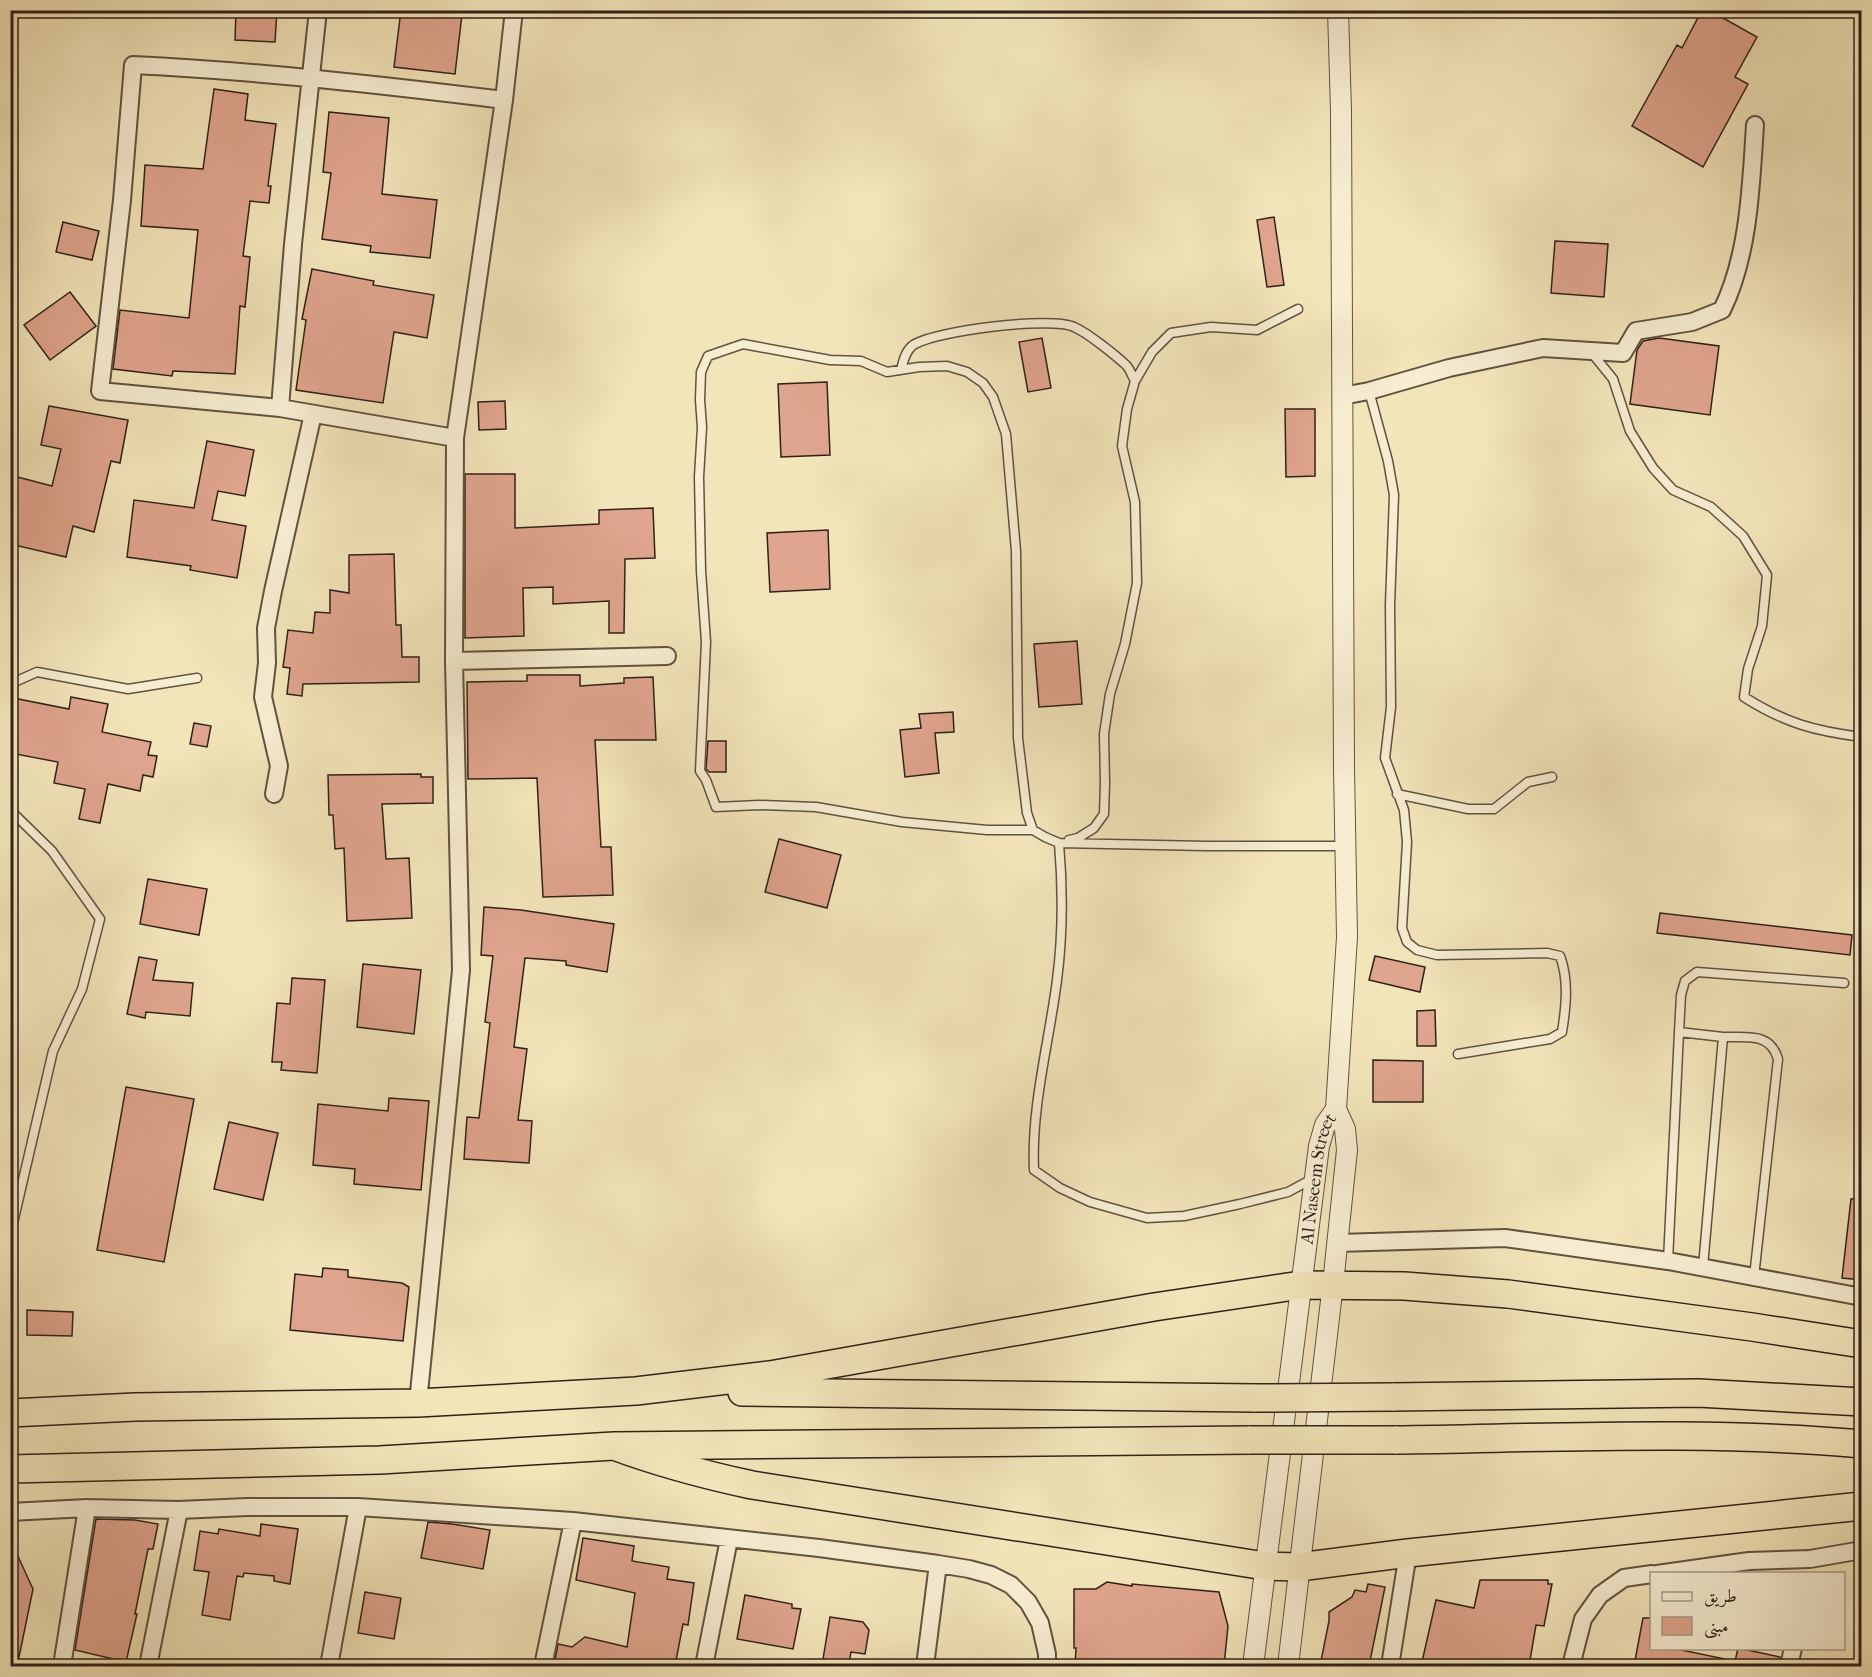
<svg xmlns="http://www.w3.org/2000/svg" width="1872" height="1677" font-family="'IM FELL French Canon',Amiri,serif">
<rect width="100%" height="100%" fill="#f3e5ba"/>
<filter id="stains"><feTurbulence type="fractalNoise" baseFrequency=".00333" numOctaves="4"/><feColorMatrix values="0 0 0 0 .2 0 0 0 0 .09 0 0 0 0 .02 0 0 0 .5 -.17"/></filter>
<radialGradient id="worn" r=".72"><stop offset=".6" stop-color="#630" stop-opacity="0"/><stop offset="1" stop-color="#630" stop-opacity=".3"/></radialGradient>
<path fill="#e0a58e" stroke="#302119" stroke-width="1.5" d="M236,10h41l-2,32 -40,-2z
M401,10h37l24,4 -7,60 -61,-7z
M1702,10h7l48,27 -22,40 13,7 -45,83 -71,-41 45,-81 5,3z
M214,89l34,5 -3,26 31,4 -8,62h3l-2,17 -19,-2 -7,55 7,1 -5,50 -5,-1 -5,68 -62,-3 -1,5 -59,-7 7,-59 69,8 9,-88 -57,-4 4,-61 58,4z
M329,112l60,6 -7,76 55,6 -7,58 -60,-6 1,-6 -49,-7 9,-66 -8,-1z
M1274,217l10,68 -17,2 -10,-67z
M63,222l36,9 -7,29 -36,-8z
M1555,241l53,3 -4,53 -53,-4z
M312,269l62,12 -1,4 61,10 -7,43 -33,-6 -11,71 -87,-13 10,-70 -4,-1z
M70,292l26,34 -46,34 -26,-35z
M1042,338l9,50 -23,4 -9,-50z
M1659,338l60,8 -9,69 -80,-11 7,-54 6,-9z
M827,382l3,73 -49,2 -3,-73z
M505,401l1,28 -27,1 -1,-28z
M49,406l79,14 -8,43 -9,-2 -17,71 -21,-6 -7,31 -56,-13v-69l42,11 9,-37 -20,-4z
M1285,409h30v67l-29,1z
M207,441l47,9 -9,46 -27,-5 -6,29 34,6 -9,52 -47,-8 1,-4 -64,-9 7,-57 60,8z
M465,474h50v54l84,-4v-14l54,-2 2,50 -30,1 -1,74h-15v-32l-56,3v-17l-30,1 1,48 -59,2z
M828,530l2,59 -60,3 -3,-59z
M394,554l2,71h5l1,32h17v25l-116,2 -1,12 -15,-2 3,-26 -7,-1 5,-37 25,3 2,-21 15,1v-23l19,3v-38z
M1077,641l5,63 -43,3 -5,-63z
M527,675h53v11l44,-3v-5l29,-1 3,63h-61l6,107h10l2,48 -70,2 -6,-119 -69,1 -1,-97 60,-1z
M71,697l37,7 -6,28 49,10 -3,13 9,1 -4,21 -10,-2 -3,16 -32,-7 -8,39 -21,-4 6,-30 -31,-6 4,-21 -48,-9v-40l3,-15 56,11z
M953,712l1,20 -19,1 4,40 -34,4 -5,-47 21,-2 -2,-14z
M194,723l17,3 -4,21 -17,-3z
M708,741h18v31h-17l-3,-3z
M421,774v3h12v26l-51,1 4,55 23,-1 3,60 -65,3 -3,-73 -9,1 -2,-34h-4l-1,-40z
M779,839l62,16 -14,53 -62,-16z
M148,879l59,10 -8,46 -59,-11z
M484,907l37,3 93,14 -7,48 -41,-7v-4l-41,-3 -11,89 13,2 -9,71 14,1 -3,42 -65,-4 3,-42 12,1 11,-95 -5,-1 8,-66 -12,-1z
M1660,913l192,22 -2,20 -193,-22z
M1375,956l50,11 -5,25 -51,-12z
M139,957l18,3 -4,20 40,3 -3,33 -44,-4 -1,6 -18,-4z
M363,964l58,6 -7,64 -57,-7z
M292,978l33,2 -8,93 -36,-3 1,-8h-10l5,-59 13,1z
M1435,1010l1,36h-19v-35z
M1373,1060l50,1v41h-50z
M126,1087l68,12 -30,163 -67,-12z
M389,1098l40,3 -8,89 -67,-6 1,-15 -42,-4 5,-61 70,7z
M229,1122l49,11 -15,67 -49,-11z
M1851,1199h11v81l-20,-2z
M323,1268l25,2v7l54,6 7,4 -6,54 -113,-11 5,-56 27,3z
M27,1310l46,2 -1,24 -45,-1z
M96,1519l39,1 23,4 -5,25h-5l-13,65h2l-11,48 -51,-12z
M428,1522l24,2 38,6 -7,39 -62,-11z
M261,1524l37,5 -8,55 -16,-3v-5l-30,-3 -1,4 -6,-1 -7,44 -28,-5 7,-43 -15,-2 6,-39 18,3 1,-5 41,7z
M583,1538l51,8 -2,15 37,6 -2,12 27,4 -6,42 -5,-1 -8,42h-113l-8,-1 4,-21 14,3 13,-10 42,10 8,-54 -59,-13z
M10,1539l23,50 -15,73 -8,-1z
M1480,1580h68v4h4l-8,42 -8,-1 -7,41h-88l-19,-4 14,-62 38,8z
M1107,1582l25,4v-2l87,8 9,34 -4,40h-149l1,-18h-2v-59h22z
M1368,1584l17,3 -16,79h-49l9,-45v-9l23,-15 3,-7 11,2z
M365,1592l36,6 -7,41 -36,-6z
M745,1595l47,9v4l9,1 -8,40 -56,-10z
M830,1617l33,5 6,8 -4,24 -14,-2 -2,11 -26,-4z
M1643,1618h9v30h20l53,11 -1,7h-90z
M1738,1648l42,9 -1,9h-45z"/>
<g fill="none" stroke-linecap="round" stroke-linejoin="round">
<g stroke="#615241" stroke-width="11">
<path id="service" d="M1591,352l22,27 17,52 23,37 20,22 38,17 32,29 24,39 -5,51 -14,43 -4,28c41,26 70,34 118,40
M901,370c2,-8 4,-18 11,-24 19,-15 140,-30 162,-19 14,6 41,28 52,38 4,4 6,11 9,16
M1369,391l19,70 6,34 -4,110 1,102 -6,51 19,52 3,32 -5,86 5,14 10,8 20,5 110,-2 13,3c9,24 6,51 2,76l-12,7 -92,15
M10,684l27,-12 91,17 69,-11
M1397,794l71,15h26l34,-27 24,-5
M10,810l42,41 48,68 -18,70 -29,62 -43,185
M1033,830h-46l-85,-8 -86,-15 -57,-2 -43,2 -10,-27 -6,-9 6,-129 -5,-71 -2,-94 3,-50 -2,-27 1,-28 7,-16 35,-12 87,16 31,1 26,11 32,-5 28,-1 20,6 16,11 10,14 13,37 10,117 2,187 9,75 6,17 12,7 14,6 147,3h139
M1069,840l9,-2 16,-10 10,-14 1,-31 -1,-49 6,-40 15,-50 12,-61 -2,-81 -13,-56 5,-37 8,-28 17,-29 19,-19 40,-6 46,3 41,-21
M1059,843c4,46 4,91 -2,137 -8,63 -26,127 -23,190l26,18 30,14 57,16 37,-2 56,-12 48,-12 24,-13
M1723,1037l-44,-5 2,-37 4,-14 12,-9 147,11
M1668,1261l11,-229
M1703,1267l20,-230c25,1 47,-5 55,22l-24,218"/>
</g>
<g stroke="#615241" stroke-width="20">
<path id="minor" d="M1342,396l27,-5 80,-23 94,-20 80,5 13,-22 56,-9 30,-12c27,-55 29,-124 33,-185
M280,408l13,-164 25,-234
M455,438l-175,-30 -180,-17 22,-191 11,-135c125,6 248,20 371,35
M454,661l213,-5
M274,794l5,-28 -16,-69 4,-34 -1,-35 7,-37 40,-177
M1338,1243l167,-5 163,23 194,36
M418,1403l43,-433 -7,-309 1,-223 49,-338 10,-90
M10,1512l77,-4 92,2 68,-3h111l215,14 246,27 119,16 31,5 22,6 20,10 17,17 12,21 7,31v12
M1657,1574l92,-13 61,-2 52,-9
M62,1666l25,-158
M148,1666l31,-156
M329,1666l29,-159
M543,1666l30,-145
M704,1666l25,-127
M925,1666l13,-102
M1390,1666l18,-113
M1571,1666l12,-47 17,-24 24,-17 28,-4
M1789,1666l4,-18"/>
</g>
<g stroke="#615241" stroke-width="22">
<g id="tertiary">
<path id="s1" d="M1253,1666l66,-520 6,-21 11,-16"/>
<path d="M1288,1666l45,-382 14,-134 -2,-21 -9,-20 11,-172 -3,-169 -3,-657 -3,-101"/>
</g>
</g>
<g stroke="#302119" stroke-width="30">
<path id="trunk" d="M742,1392l513,6
M1392,1397l306,-4 164,9
M10,1413l125,-6 283,-4 218,-12 134,-16 384,-68 147,-22 103,1 104,8 244,33 110,17
M1395,1440c155,-2 312,-10 467,4
M614,1446c46,17 91,29 138,39l513,81 34,1 109,-14 454,-47
M10,1469l370,-9 234,-14 636,-6"/>
</g>
<use href="#service" stroke="#f7eed2" stroke-width="8"/>
<use href="#minor" stroke="#f7eed2" stroke-width="16"/>
<use href="#tertiary" stroke="#f7eed2" stroke-width="20"/>
<use href="#trunk" stroke="#f3e5ba" stroke-width="27"/>
<g stroke="#302119" stroke-width="30" stroke-linecap="butt">
<path id="trunk-bridge" d="M1255,1398l137,-1
M1250,1440h145"/>
</g>
<use href="#trunk-bridge" stroke="#f3e5ba" stroke-width="27"/>
</g>
<g text-anchor="middle" dominant-baseline="central" stroke-width="4.5" stroke-linejoin="round" paint-order="stroke">
<g font-size="18" fill="#302119" stroke="#f7eed2">
<text stroke="none"><textPath href="#s1" startOffset="492">Al Naseem Street</textPath></text>
</g>
</g>
<rect width="1872" height="1677" fill="none" stroke="#f3e5ba" stroke-width="36"/>
<rect x="12" y="12" width="1848" height="1653" fill="none" stroke="#302119" stroke-width="3"/>
<rect x="18" y="18" width="1836" height="1641" fill="none" stroke="#302119" stroke-width="1.5"/>
<rect x="1650" y="1572" width="195" height="78" fill="#f7eed2" stroke="#a79c88" stroke-width="1.5"/>
<rect x="1662" y="1592" width="30" height="9" fill="#f7eed2" stroke="#a79c88" stroke-width="1.5"/>
<text x="1704" y="1602" font-size="18" fill="#302119">طريق</text>
<rect x="1662" y="1617" width="30" height="18" fill="#e0a58e" stroke="#a79c88" stroke-width="1.5"/>
<text x="1704" y="1632" font-size="18" fill="#302119">مبنى</text>
<rect width="100%" height="100%" filter="url(#stains)"/>
<rect width="100%" height="100%" fill="url(#worn)"/>
</svg>
